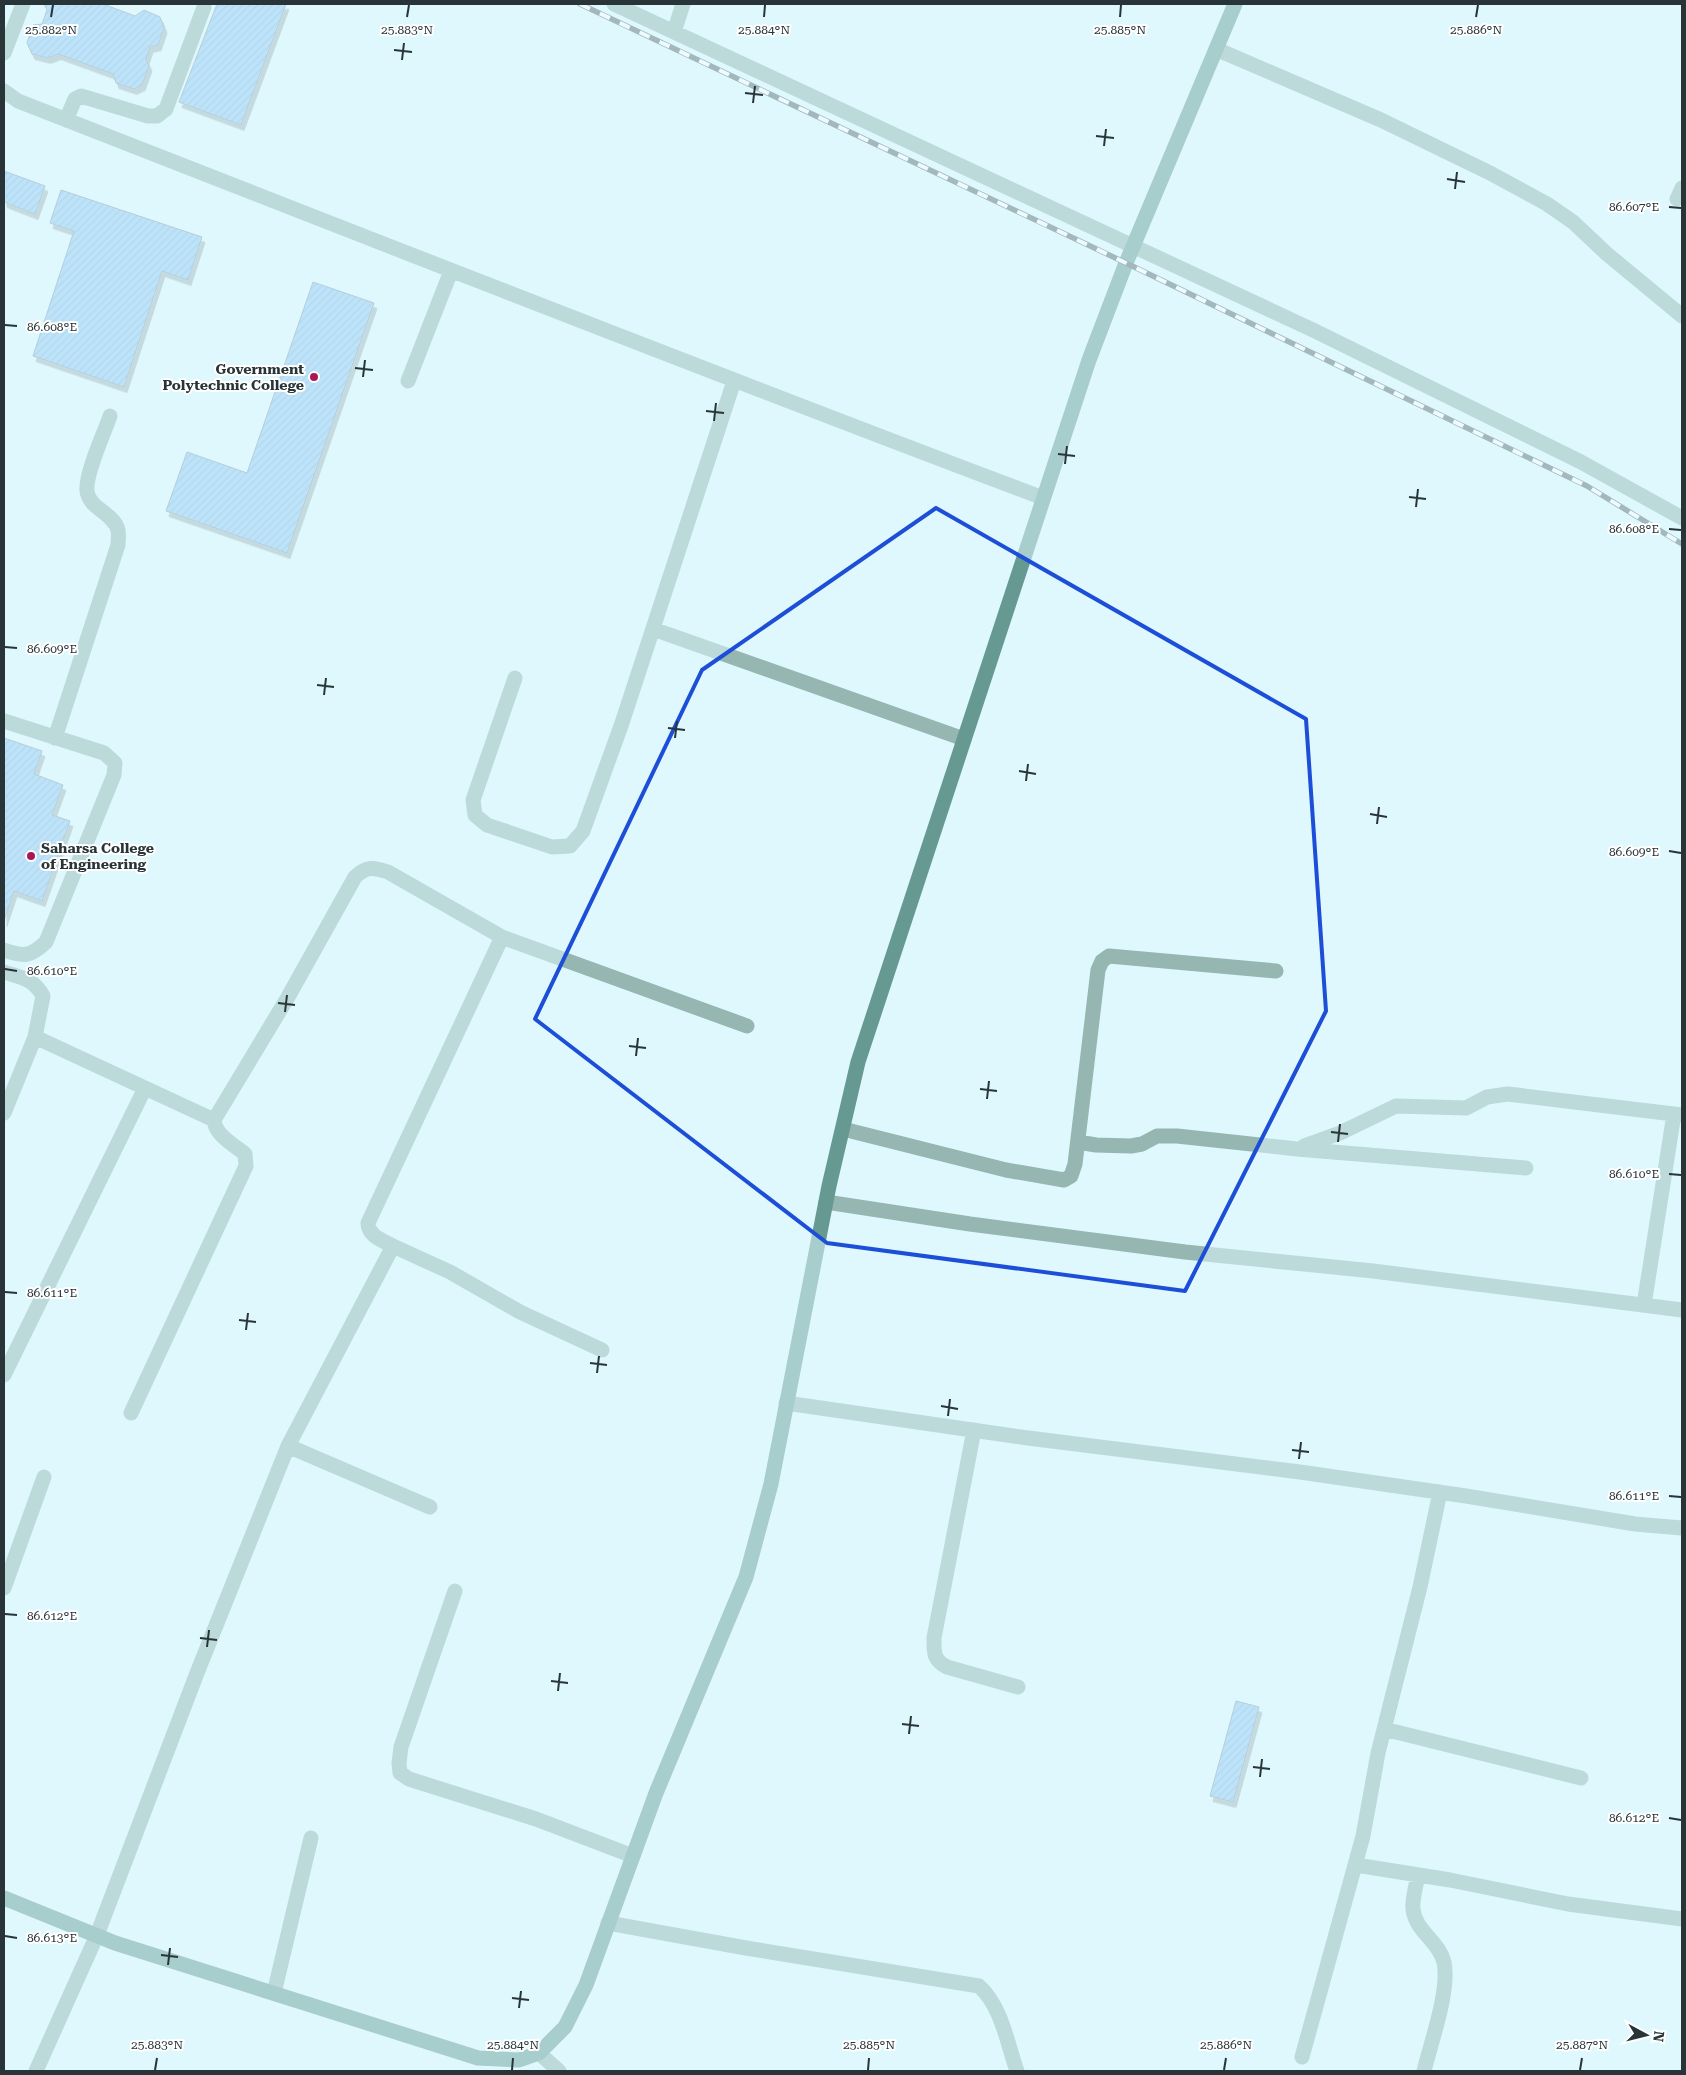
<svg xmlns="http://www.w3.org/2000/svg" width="1686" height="2075" font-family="'Roboto Serif',serif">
<defs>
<pattern id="building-hatch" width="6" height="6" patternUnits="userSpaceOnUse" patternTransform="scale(1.25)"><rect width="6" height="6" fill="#95cbf6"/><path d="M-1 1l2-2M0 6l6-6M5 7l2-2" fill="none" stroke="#80afd4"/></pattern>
<filter id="shadow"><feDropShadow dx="3" dy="5.5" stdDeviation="0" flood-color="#0004"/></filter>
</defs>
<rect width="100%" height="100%" fill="#dff8fe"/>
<path fill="url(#building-hatch)" stroke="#8599aa" filter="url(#shadow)" d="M44,4h59l32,12 9,-6 16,7 4,11 -6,17 -8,2 -4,12 3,7 -7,19 -8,4 -18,-6 -3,-9 -55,-20 -10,4 -16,-4 -5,-11 6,-18 9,-1 5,-14z
M217,4h69l-45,121 -62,-23z
M4,171l41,15 -10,28 -31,-12z
M61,190l141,47 -14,43 -26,-9 -38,116 -91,-31 41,-125 -24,-8z
M313,282l61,21 -87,250 -121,-42 21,-59 60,21z
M4,738l38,13 -8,23 29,11 -11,30 18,6 -28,80 -28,-10 -10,30z
M1236,1701l23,6 -26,95 -23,-6z"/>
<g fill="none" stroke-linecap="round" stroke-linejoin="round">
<path stroke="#95b6b1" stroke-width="15" d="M614,4l699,326 268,132 101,56
M674,32l9,-28
M1216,49l165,71 109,53 57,31 26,18 34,32 75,62
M4,53l19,-49
M4,91l14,10c341,133 682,268 1025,397
M66,120l9,-21 6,-3 67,20h9l9,-7 38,-102
M1677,199l5,-11
M408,381l43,-110
M653,629l311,110
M515,678l-42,122 2,15 12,10 65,22 18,-1 13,-15 39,-108 112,-342
M4,721l100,32 11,10 -1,12 -68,167c-16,15 -22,15 -42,8
M55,738l63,-193c0,-5 1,-11 0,-15 -4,-17 -29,-21 -31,-39 -2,-17 17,-57 23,-75
M4,972c18,6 29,6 39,24l-8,41 -31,76
M35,1037l179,83
M843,1129l163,41 58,10 7,-4 4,-12 23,-194 4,-9 7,-5 167,15
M1078,1142l18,3 35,1 11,-2 15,-8h20l120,13 229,19
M1304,1146l36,-13 56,-27 70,2 21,-11 21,-3 174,21
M826,1202l144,22 215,28 188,19 309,39
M393,1246l57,26 70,40 82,38
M1644,1305l30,-191
M4,1375l141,-287
M786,1403l242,35 272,34 166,24 169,28 47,4
M131,1413l115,-247 -1,-12c-11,-9 -30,-19 -31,-34l74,-123 67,-120c12,-11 18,-10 33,-5l114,65 245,89
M974,1430l-40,208c0,14 -1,22 13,29l71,20
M288,1446l142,61
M4,1588l40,-111
M455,1591l-54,156 -2,16 1,10 9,6 127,40 97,37
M1384,1729l197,49
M1356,1865l94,15 118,24 114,15
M1418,1875c-2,11 -6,24 -5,34 2,22 26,32 31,53 6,28 -13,80 -20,109
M608,1923l138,25 233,38c23,21 28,57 38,85
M274,1993l37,-155
M539,2053l20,18
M1302,2057l61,-221 15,-83 42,-166 20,-95
M36,2071l61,-136 100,-262 91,-227 105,-200c-11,-6 -25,-10 -25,-23l134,-286"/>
<path stroke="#659991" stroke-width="15" d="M4,1898l111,45 363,115 41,2 20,-7 26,-26 21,-42 70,-192 90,-216 25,-93 58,-298 29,-124 231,-702 37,-97 109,-259"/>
<g stroke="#5a6a6e" stroke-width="5.5">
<path id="rail" d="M580,4l546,259 461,223 95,58"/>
</g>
<use href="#rail" stroke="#fff" stroke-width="4" stroke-dasharray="11" stroke-linecap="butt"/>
</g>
<path d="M0 0H1686V2075H0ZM936,508l370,211 20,292 -141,280 -358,-48 -292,-224 167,-349z" fill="#dff8fe" fill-opacity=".55" fill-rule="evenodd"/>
<path fill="none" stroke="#1d4ed8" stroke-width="4" stroke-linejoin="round" d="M936,508l370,211 20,292 -141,280 -358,-48 -292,-224 167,-349z"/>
<path fill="none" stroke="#283437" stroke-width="2" d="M51,17l2,-12M407,17l2,-12M764,17l1,-12M1120,17l1,-12M1476,17l2,-12M394,50l18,2M402,60l2,-17M745,93l18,2M753,103l2,-17M1096,136l18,2M1104,146l2,-17M1447,179l18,3M1455,189l2,-17M1669,207l12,1M5,325l12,1M355,368l18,2M363,377l2,-17M706,411l18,2M714,421l2,-18M1058,454l17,2M1065,464l2,-18M1409,497l17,2M1416,507l2,-18M1669,529l12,1M5,647l12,1M317,685l17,2M324,695l2,-17M668,728l17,2M675,738l2,-17M1019,771l17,3M1026,781l2,-17M1370,814l17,3M1377,824l2,-17M1669,851l12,2M5,969l12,2M278,1003l17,2M285,1012l2,-17M629,1046l17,2M636,1056l2,-18M980,1089l17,2M987,1099l2,-18M1331,1132l17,2M1338,1142l2,-18M1669,1174l12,1M5,1292l12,1M239,1320l17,2M246,1330l2,-17M590,1363l17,2M597,1373l2,-17M941,1406l17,3M948,1416l2,-17M1292,1450l17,2M1299,1459l2,-17M1669,1496l12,1M5,1614l12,1M200,1638l17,2M207,1647l2,-17M551,1681l17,2M558,1691l2,-18M902,1724l17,2M909,1734l2,-18M1253,1767l17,2M1260,1777l2,-18M1669,1818l12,2M5,1936l12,2M161,1955l17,2M168,1965l2,-17M512,1998l17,2M519,2008l2,-17M155,2070l2,-12M512,2070l1,-12M868,2070l1,-12M1224,2070l2,-12M1580,2070l2,-12"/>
<g fill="#a81854" stroke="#fff" stroke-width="2">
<circle cx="314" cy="377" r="5"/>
<circle cx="31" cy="856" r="5"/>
</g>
<g text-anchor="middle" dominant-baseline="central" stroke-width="4" stroke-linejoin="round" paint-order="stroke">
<g font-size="14" font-weight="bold" fill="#283437" stroke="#fff" text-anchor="end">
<text x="304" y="369">Government<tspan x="304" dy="16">Polytechnic College</tspan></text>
<text x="41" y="848" text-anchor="start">Saharsa College<tspan x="41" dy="16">of Engineering</tspan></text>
</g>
</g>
<g font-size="12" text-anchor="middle" fill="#283437" stroke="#fff" stroke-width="4" stroke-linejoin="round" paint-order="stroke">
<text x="51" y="34">25.882°N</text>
<text x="407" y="34">25.883°N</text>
<text x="764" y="34">25.884°N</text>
<text x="1120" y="34">25.885°N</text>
<text x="1476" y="34">25.886°N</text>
<text x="1634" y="211">86.607°E</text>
<text x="52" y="331">86.608°E</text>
<text x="1634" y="533">86.608°E</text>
<text x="52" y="653">86.609°E</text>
<text x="1634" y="856">86.609°E</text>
<text x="52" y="975">86.610°E</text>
<text x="1634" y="1178">86.610°E</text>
<text x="52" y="1297">86.611°E</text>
<text x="1634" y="1500">86.611°E</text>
<text x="52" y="1620">86.612°E</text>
<text x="1634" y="1822">86.612°E</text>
<text x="52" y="1942">86.613°E</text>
<text x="157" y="2049">25.883°N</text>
<text x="513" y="2049">25.884°N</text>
<text x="869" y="2049">25.885°N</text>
<text x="1226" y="2049">25.886°N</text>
<text x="1582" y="2049">25.887°N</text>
</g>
<rect width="1686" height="2075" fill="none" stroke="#283437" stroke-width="10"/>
<g transform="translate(1646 2035) rotate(97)" stroke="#ffffff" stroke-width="4" paint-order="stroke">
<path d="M0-4L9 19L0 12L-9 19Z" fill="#283437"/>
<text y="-8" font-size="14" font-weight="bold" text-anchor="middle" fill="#283437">N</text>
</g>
</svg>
